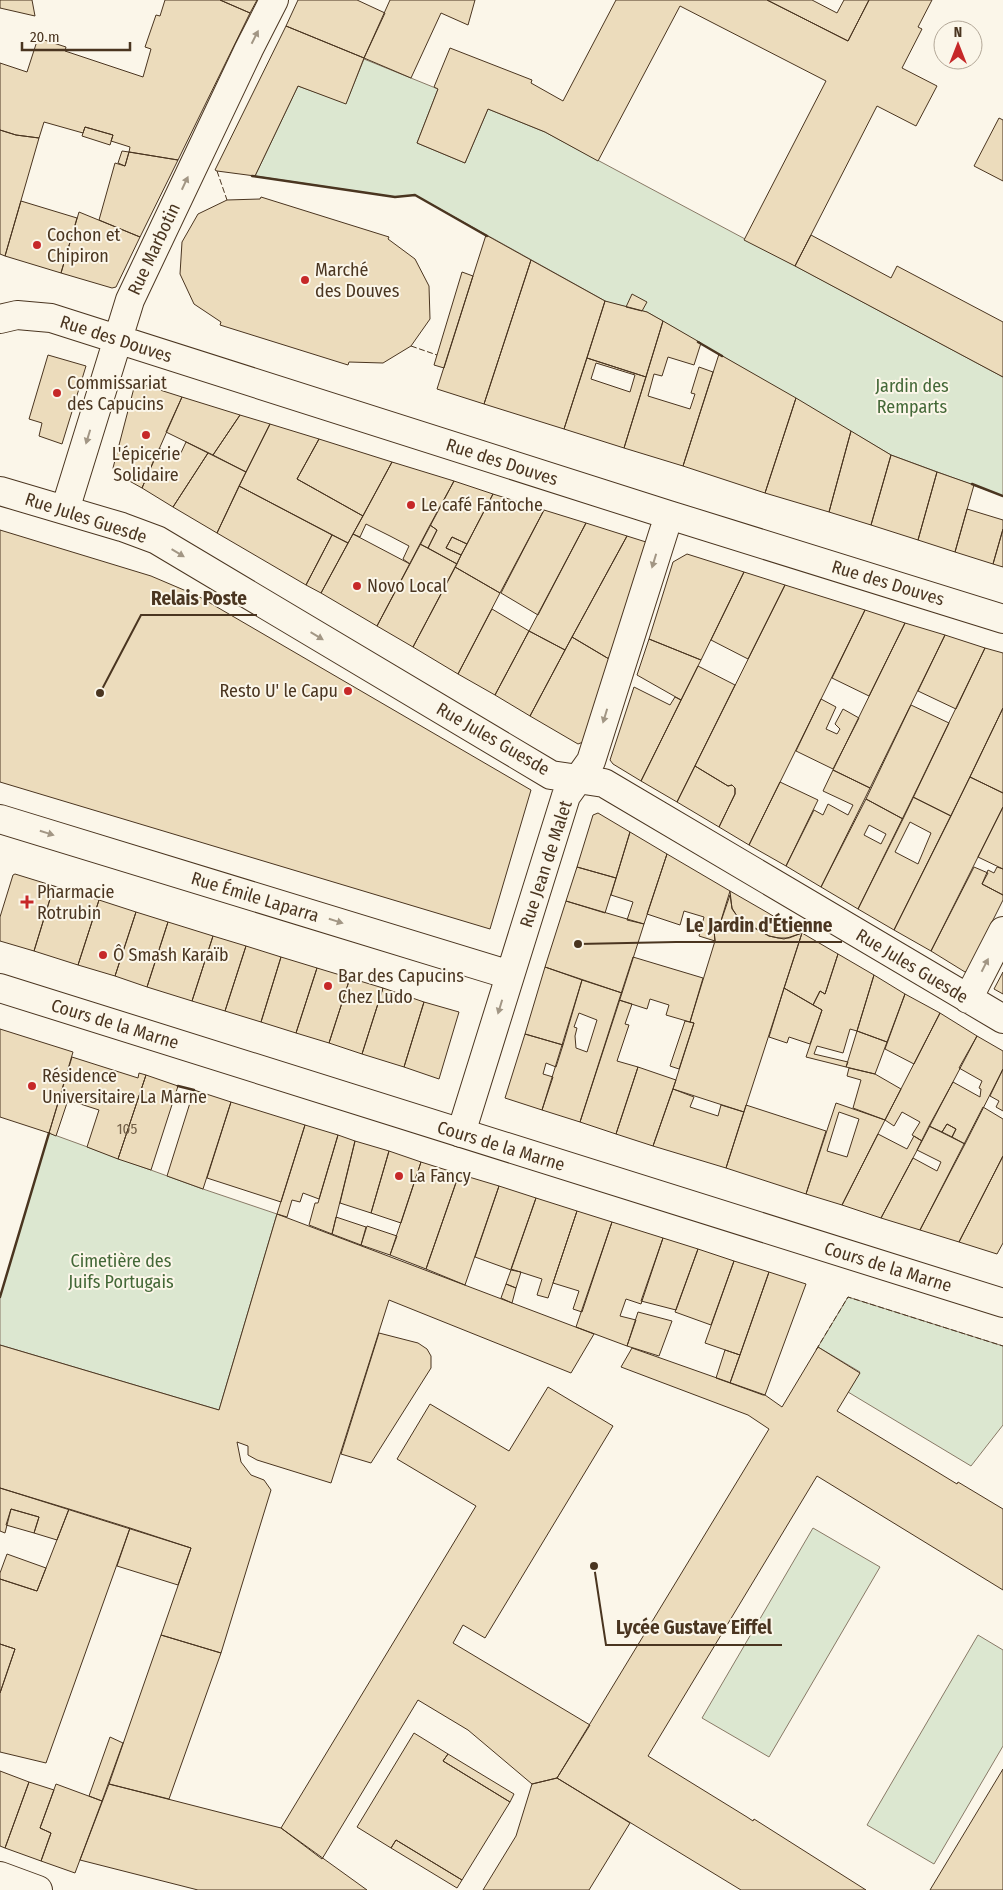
<svg xmlns="http://www.w3.org/2000/svg" width="1003" height="1890" font-family="'Fira Sans Condensed',sans-serif">
<rect width="100%" height="100%" fill="#fbf6e9"/>
<path fill="#dce7d0" stroke="#887966" d="M364,59l74,30 -21,54 48,20 23,-54 57,23 458,245v119l-112,-41 -244,-143 -40,-10 -192,-107 -20,2 -140,-21 43,-90 48,17z
M49,1133l154,56 74,25 -58,196 -219,-65v-48z
M848,1297l155,49v79l-32,41 -123,-74 12,-20 -42,-25z
M813,1528l67,39 -111,190 -67,-39z
M978,1635l25,15v96l-69,118 -67,-39z"/>
<path fill="#ecdcbc" stroke="#4a3520" fill-rule="evenodd" d="M0,0h32l3,16 -35,-8z
M165,0h55l30,13 -72,147 -49,-8 1,-5 -19,-6 2,-6 -28,-8 -2,6 -39,-11 -5,16 -23,-3 -16,-5v-67l27,9 11,-34 28,9 -1,4 78,26 8,-28 -6,-2 11,-32 4,1z
M220,0h37l-7,13z
M298,0h59l28,13 -21,45 -78,-32z
M390,0h85l-7,25 -27,-12 -30,65 -47,-20z
M616,0h151l81,41 21,-41h63l-14,27 4,2 -20,39 35,18 -21,40 -39,-20 -82,160 -51,-26 82,-159 -146,-75 -82,155 -53,-29 -57,-23 -23,54 -48,-20 21,-54 -4,-2 16,-39 82,32 -1,3 32,18z
M767,0h45l25,13 7,-13h25l-21,41z
M286,26l78,32 -18,46 -48,-18 -43,90 -38,-5 -2,-1z
M999,118l4,2v61l-29,-15z
M85,127l28,8 -3,10 -28,-9z
M0,130l16,5 23,3 -34,118 -5,-2z
M122,151l7,1 -4,14 -7,-3z
M129,152l49,8 -38,77 -41,-17 16,-57 10,3z
M261,197l128,40 -1,2 27,20 14,27 1,33 -19,27 -28,17 -34,-1 -1,3 -128,-40 1,-3 -27,-18 -14,-30 2,-32 16,-28 29,-14 33,-1z
M21,201l56,17 -16,55 -56,-17z
M79,212l61,25 -24,50 -4,1 -51,-15z
M486,235l45,25 -47,144 -47,-15z
M811,235l80,43 6,-12 106,56v55l-208,-111z
M531,260l74,41 -41,128 -80,-25z
M462,272l11,4 -29,92 -10,-3z
M632,294l15,8 -5,9 -16,-4z
M605,301l42,11 16,9 -17,56 -59,-19z
M663,321l38,22 -7,22 -26,-8 -6,19 -8,-2 -6,22 42,13 5,-15 -4,-1 8,-26 14,5 -30,94 -59,-18z
M719,354l77,44 -31,95 -82,-27z
M48,355l38,11 -24,78 -23,-8 3,-13 -13,-4z
M587,358l59,19 -22,71 -60,-19zM596,363l39,12 -5,17 -39,-13z
M138,383l44,14 -40,91 -27,-15 -2,-5 22,-84z
M182,397l58,18 -27,40 -47,-23z
M796,398l55,33 -22,81 -64,-19z
M240,415l30,9 -24,48 -33,-17z
M270,424l49,15 -22,40 66,37 -15,27 -109,-57z
M851,431l40,24 -20,70 -42,-13z
M319,439l73,23 -29,54 -66,-37z
M186,442l22,11 -35,54 -31,-19 17,-40 20,9z
M208,453l38,19 -29,61 -44,-26z
M891,455l46,17 -19,68 -47,-15z
M392,462l62,19 -44,83 -7,-5 6,-13 -19,-10 -24,-12 -6,13 -7,-3z
M937,472l37,13 -19,67 -37,-12z
M454,481l39,13 -26,50 -15,-7 -6,11 15,7 -4,9 -29,-16 9,-18 -7,-5z
M239,486l93,49 -26,50 -89,-52z
M493,494l51,16 -44,83 -45,-26z
M967,509l36,11v9l-10,35 -38,-12z
M544,510l42,13 -48,92 -37,-22z
M586,523l41,13 -62,114 -36,-19z
M430,525l7,5 -9,18 -8,-4z
M1003,529v38l-10,-3z
M0,530l151,46 47,20 333,194 -41,139 -490,-147z
M353,534l57,30 -33,62 -56,-33z
M332,535l16,8 -27,50 -15,-8z
M627,536l19,6 -37,117 -37,-22z
M452,537l15,7 -6,11 -15,-7z
M420,544l37,20 -44,83 -36,-21z
M687,554l57,18 -43,88 -52,-21 24,-77z
M455,567l45,26 -42,81 -45,-27z
M744,572l41,13 -37,74 -37,-19z
M785,585l80,25 -116,235 -30,-18 16,-33v-6l-3,-3 -4,1 -33,-20z
M492,609l37,22 -34,64 -37,-21z
M865,610l40,13 -36,73 -37,-18z
M905,623l40,12 -75,153 -37,-18z
M529,631l36,19 -35,66 -35,-21z
M945,635l40,13 -29,61 -38,-18z
M572,637l37,22 -26,83 -5,2 -48,-28z
M649,639l52,21 -20,40 -44,-25z
M985,648l18,5v55l-52,108 -38,-19z
M698,666l37,19 -58,117 -36,-21z
M634,687l36,18 5,-8 6,3 -40,81 -28,-17 -3,-4z
M821,699l15,8 -10,22 11,5 3,-5 -5,-5 8,-15 16,9 -26,51 -37,-18z
M911,705l38,18 -46,96 -37,-20z
M1003,708v85l-33,-16z
M695,766l33,20 4,-1 3,3v6l-16,33 -42,-25z
M833,770l37,18 -49,99 -35,-21 28,-56 9,5 5,-11 20,11 5,-10 -30,-14z
M970,777l33,16v14l-72,144 -37,-21z
M780,782l38,18 -32,66 -37,-21z
M913,797l38,19 -57,114 -36,-21zM910,822l21,11 -13,31 -23,-12z
M866,799l37,20 -45,90 -37,-22zM869,825l17,9 -5,10 -17,-9z
M1003,807v62l-25,-12z
M598,813l32,19 -14,46 -39,-11 16,-52z
M630,832l37,22 -23,70 -17,-4 6,-18 -22,-7z
M667,854l63,37 -11,36 -5,3 1,11 -16,-5 5,-19 -20,-6 -4,14 -33,-11z
M577,867l39,11 -11,35 -39,-12z
M974,867l14,6 -6,11 21,11v5l-35,70 -3,2 -34,-21z
M997,867l6,2v26l-21,-11 6,-14 6,3z
M15,874l39,12 -20,65 -34,-10v-24l13,-42z
M54,886l45,14 -21,65 -44,-14z
M730,891l33,19 39,23 -13,5h-11l-9,-2 -28,-15 -9,-12z
M730,895l2,13 6,10 31,18 15,3 18,-6 -58,179 -71,-23 21,-66 -4,-1 25,-81 -1,-11 5,-3z
M99,900l37,12 -21,64 -37,-11z
M566,901l78,23 -22,69 -77,-26z
M136,912l32,10 -21,65 -32,-11z
M168,922l45,14 -21,65 -45,-14z
M802,933l36,21 -13,40 -5,-3 -7,14 -29,-17z
M213,936l33,10 -21,65 -33,-10z
M246,946l35,11 -20,65 -36,-11z
M838,954l36,21 -17,56 -7,-2 -7,24 -26,-7 -3,8 34,8 -2,5 -40,-10 16,-47 -9,-5 7,-14 5,3z
M281,957l36,11 -21,65 -35,-11z
M633,957l70,21 -13,44 -24,-7 3,-10 -19,-6 -3,10 -28,-9z
M545,967l37,13 -19,65 -38,-11z
M317,968l33,10 -21,65 -33,-10z
M1003,972v22l-9,-5z
M874,975l31,19 -18,48 -30,-11z
M350,978l33,10 -21,66 -33,-11z
M582,980l40,13 -42,129 -38,-12zM579,1013l18,7 -10,32 -11,-4 -1,-12 2,-8 -3,-1z
M383,988l41,14 -20,65 -42,-13z
M784,988l38,22 -12,34 -21,-7 -2,6 -18,-6z
M905,994l35,19 -26,51 -29,-15z
M619,1000l13,4 -7,20 4,1 -12,36 21,6 -22,67 -36,-12z
M424,1002l35,10 -20,67 -35,-12z
M940,1013l37,23 -55,105 -10,-6 8,-13 -18,-10 -8,14 -9,-6z
M685,1021l9,2 -15,46 -9,-3z
M0,1029l73,23 -24,81 -49,-16z
M857,1031l30,11 -12,32 -29,-7z
M525,1034l38,11 -7,22 -10,-4 -3,11 10,3 -11,33 -37,-12z
M977,1036l26,15v18l-38,75 -13,-7 4,-8 -9,-5 -5,8 -13,-6 24,-44 27,15 1,-8 -2,-1 3,-7 -23,-13z
M72,1057l66,21 1,-5 7,2 -28,84 -31,-12 12,-37 -31,-10 -12,36 -7,-3z
M638,1067l38,13 -23,66 -37,-12z
M849,1068l26,6 26,15 -16,31 -32,-12 8,-28 -14,-4z
M1003,1069v42l-7,-4 3,-6 -9,-5z
M146,1075l32,11 -27,84 -33,-11z
M673,1089l21,8 -4,10 28,9 3,-11 23,7 -18,56 -73,-22z
M194,1090l37,12 -28,87 -36,-13z
M231,1102l74,23 -24,77 -74,-24z
M836,1103l49,17 -43,85 -36,-11zM839,1112l20,7 -12,38 -20,-6z
M746,1105l80,26 -20,63 -80,-26z
M983,1107l20,12v37l-44,86 -39,-12z
M947,1124l9,5 -4,8 -10,-5z
M305,1125l33,10 -19,64 -16,-6 -3,9 -8,-2 -5,17 -10,-3z
M929,1126l36,18 -45,86 -39,-12 32,-60 24,13 4,-9 -24,-12z
M878,1134l29,15 7,-13 8,5 -41,77 -39,-13z
M338,1135l17,6 -23,93 -23,-9 6,-22h3z
M355,1141l34,10 -18,62 -31,-10z
M389,1151l32,11 -20,61 -30,-10z
M1003,1156v87l-6,11 -38,-12z
M421,1162l38,12 -33,95 -36,-14z
M459,1174l40,12 -34,99 -39,-16z
M499,1186l37,12 -25,72 -36,-13z
M536,1198l41,13 -29,87 -11,-3 5,-16 -31,-10z
M577,1211l35,11 -30,90 -9,-3 6,-18 -26,-8z
M277,1214l317,120 -23,39 -182,-73 -58,183 -74,-23 -9,-5v-9l-11,-4 4,20 10,13 13,5 7,10 -50,163 -60,-18 30,-87 -191,-60v-143l219,65z
M336,1217l30,10 -5,18 -29,-11z
M612,1222l51,16 -22,66 -15,-5 -6,17 16,4 -9,26 -51,-19z
M367,1226l30,10 -7,19 -29,-10z
M663,1238l35,11 -22,61 -35,-9z
M698,1249l36,12 -23,64 -36,-13z
M734,1261l35,11 -29,83 -35,-12z
M511,1270l10,2 -5,16 -10,-4z
M769,1272l37,12 -41,111h-2l-33,-12z
M506,1284l10,4 -4,15 -11,-5z
M638,1312l34,9 -13,35 -32,-10z
M379,1333l39,10 9,6 4,7v12l-60,95 -30,-9z
M818,1347l42,26 -23,38 120,73 1,-2 45,27v81l-186,-114 -169,280 99,61 6,4 1,-2 112,71h-125l-184,-112 212,-349 -21,-14 -127,-48 11,-19 133,47 17,12z
M725,1350l15,5 -10,28 -14,-5z
M548,1387l65,39 -128,212 -22,-13 -10,18 137,82 -33,53 -25,6 -64,-54 -50,-30 -96,159 -41,-31 195,-322 -79,-47 33,-55 79,47z
M0,1488l69,21 -12,31 -23,-7 5,-16 -28,-8 -6,24 -5,-2z
M11,1509l28,8 -5,16 -28,-8z
M69,1509l61,19 -84,235 -46,-11v-59l15,-44 -15,-5v-65l37,12z
M130,1528l61,20 -13,37 -61,-19z
M7,1554l39,14 -9,23 -37,-12v-6z
M161,1635l60,18 -52,146 -60,-15z
M0,1644l15,5 -15,44z
M414,1733l34,21 -5,7 67,41 -48,78 -66,-40 -5,8 -34,-21z
M110,1737l13,6 -21,58 -13,-5z
M448,1754l66,40 -4,8 -67,-41z
M1003,1769v121h-73z
M0,1771l29,11 -24,66 -5,-2z
M557,1778l73,45 -41,67h-106l33,-54 16,-52z
M29,1782l25,8 -14,38 11,5 -10,28 -36,-13z
M56,1784l46,17 -27,72 -34,-12 10,-28 -11,-5z
M109,1784l172,44 86,62h-169l-118,-30z
M396,1840l66,40 -5,8 -66,-40z"/>
<g fill="none" stroke-linecap="round" stroke-linejoin="round">
<g stroke="#4a3520" stroke-width="30">
<path id="minor" d="M0,319l17,-4 34,3 618,197 334,104
M0,491l122,36 35,13 394,235 53,8 399,236
M65,510l65,-210 119,-251 25,-49
M0,819l510,156
M968,999l35,-68
M461,1133l105,-337 25,-35 78,-246
M0,1876l38,14"/>
</g>
<g stroke="#4a3520" stroke-width="30">
<path id="major" d="M0,988l1003,315"/>
</g>
<use href="#minor" stroke="#fbf6e9" stroke-width="28"/>
<use href="#major" stroke="#fbf6e9" stroke-width="28"/>
<path stroke="#4a3520" stroke-width="1" stroke-dasharray="6 2.5" stroke-linecap="butt" d="M217,171l10,29
M411,346l26,9
M816,1350l32,-53 155,49"/>
<path stroke="#4a3520" stroke-width="2.5" d="M252,176l143,21 20,-2 72,41
M698,342l24,14
M972,484l31,12
M178,1086l16,4
M0,1297l49,-164"/>
</g>
<defs><path id="oneway-solid" d="M-6-.8H1V-3.2L6.5 0L1 3.2V.8H-6Z" transform="scale(1.25)"/></defs>
<g fill="#a29684">
<use href="#oneway-solid" transform="translate(255 37) rotate(-63)"/>
<use href="#oneway-solid" transform="translate(185 183) rotate(-65)"/>
<use href="#oneway-solid" transform="translate(88 437) rotate(107)"/>
<use href="#oneway-solid" transform="translate(178 553) rotate(31)"/>
<use href="#oneway-solid" transform="translate(654 561) rotate(107)"/>
<use href="#oneway-solid" transform="translate(317 636) rotate(31)"/>
<use href="#oneway-solid" transform="translate(605 716) rotate(107)"/>
<use href="#oneway-solid" transform="translate(47 833) rotate(17)"/>
<use href="#oneway-solid" transform="translate(336 921) rotate(17)"/>
<use href="#oneway-solid" transform="translate(985 965) rotate(-63)"/>
<use href="#oneway-solid" transform="translate(500 1007) rotate(107)"/>
</g>
<g fill="#c62828" stroke="#fbf6e9" stroke-width="2">
<circle cx="37" cy="245" r="5"/>
<circle cx="305" cy="280" r="5"/>
<circle cx="57" cy="393" r="5"/>
<circle cx="146" cy="435" r="5"/>
<circle cx="411" cy="505" r="5"/>
<circle cx="357" cy="586" r="5"/>
<circle cx="348" cy="691" r="5"/>
<path d="M24.5 894.5h5v5h5v5h-5v5h-5v-5h-5v-5h5z"/>
<circle cx="103" cy="955" r="5"/>
<circle cx="328" cy="986" r="5"/>
<circle cx="32" cy="1086" r="5"/>
<circle cx="399" cy="1176" r="5"/>
</g>
<g text-anchor="middle" dominant-baseline="central" stroke-width="4" stroke-linejoin="round" paint-order="stroke">
<g font-size="15" fill="#725f47">
<text x="127" y="1129">105</text>
</g>
<g font-size="18" fill="#4a3520" stroke="#fbf6e9" text-anchor="start">
<text x="47" y="235">Cochon et<tspan x="47" dy="21">Chipiron</tspan></text>
<text x="315" y="270">Marché<tspan x="315" dy="21">des Douves</tspan></text>
<text x="67" y="383">Commissariat<tspan x="67" dy="21">des Capucins</tspan></text>
<text x="146" y="454" text-anchor="middle">L'épicerie<tspan x="146" dy="21">Solidaire</tspan></text>
<text x="421" y="505">Le café Fantoche</text>
<text x="367" y="586">Novo Local</text>
<text x="338" y="691" text-anchor="end">Resto U' le Capu</text>
<text x="37" y="892">Pharmacie<tspan x="37" dy="21">Rotrubin</tspan></text>
<text x="113" y="955">Ô Smash Karaïb</text>
<text x="338" y="976">Bar des Capucins<tspan x="338" dy="21">Chez Ludo</tspan></text>
<text x="42" y="1076">Résidence<tspan x="42" dy="21">Universitaire La Marne</tspan></text>
<text x="409" y="1176">La Fancy</text>
</g>
<g font-size="18" fill="#4a3520" stroke="#fbf6e9">
<text transform="translate(154 249) rotate(-65)">Rue Marbotin</text>
<text transform="translate(116 339) rotate(18)">Rue des Douves</text>
<text transform="translate(502 462) rotate(18)">Rue des Douves</text>
<text transform="translate(86 518) rotate(18)">Rue Jules Guesde</text>
<text transform="translate(888 583) rotate(17)">Rue des Douves</text>
<text transform="translate(493 739) rotate(30)">Rue Jules Guesde</text>
<text transform="translate(546 864) rotate(-72)">Rue Jean de Malet</text>
<text transform="translate(255 897) rotate(17)">Rue Émile Laparra</text>
<text transform="translate(912 966) rotate(31)">Rue Jules Guesde</text>
<text transform="translate(115 1024) rotate(17)">Cours de la Marne</text>
<text transform="translate(501 1146) rotate(17)">Cours de la Marne</text>
<text transform="translate(888 1267) rotate(17)">Cours de la Marne</text>
</g>
<g font-size="18" fill="#436837" stroke="#fbf6e9">
<text x="912" y="386">Jardin des<tspan x="912" dy="21">Remparts</tspan></text>
<text x="121" y="1261">Cimetière des<tspan x="121" dy="21">Juifs Portugais</tspan></text>
</g>
</g>
<path fill="none" stroke="#4a3520" stroke-width="2" d="M100 693L141 615H257M578 944L676 942H842M594 1566L606 1645H782"/>
<g fill="#4a3520" stroke="#fbf6e9" stroke-width="2">
<circle cx="100" cy="693" r="5"/>
<circle cx="578" cy="944" r="5"/>
<circle cx="594" cy="1566" r="5"/>
</g>
<g font-size="19" text-anchor="middle" font-weight="bold" fill="#4a3520" stroke="#fbf6e9" stroke-width="4" stroke-linejoin="round" paint-order="stroke">
<text x="199" y="605">Relais Poste</text>
<text x="759" y="932">Le Jardin d'Étienne</text>
<text x="694" y="1634">Lycée Gustave Eiffel</text>
</g>
<g transform="translate(958 45)"><circle r="24" fill="#fbf6e9" stroke="#b4a999"/>
<path d="M0-4L9 19L0 12L-9 19Z" fill="#c62828"/>
<text y="-8" font-size="14" font-weight="bold" text-anchor="middle" fill="#4a3520">N</text>
</g>
<path d="M22 42v8h108v-8" fill="none" stroke="#4a3520" stroke-width="2.5"/>
<text x="30" y="42" font-size="15" fill="#4a3520" stroke="#fbf6e9" stroke-width="4" paint-order="stroke">20 m</text>
</svg>
